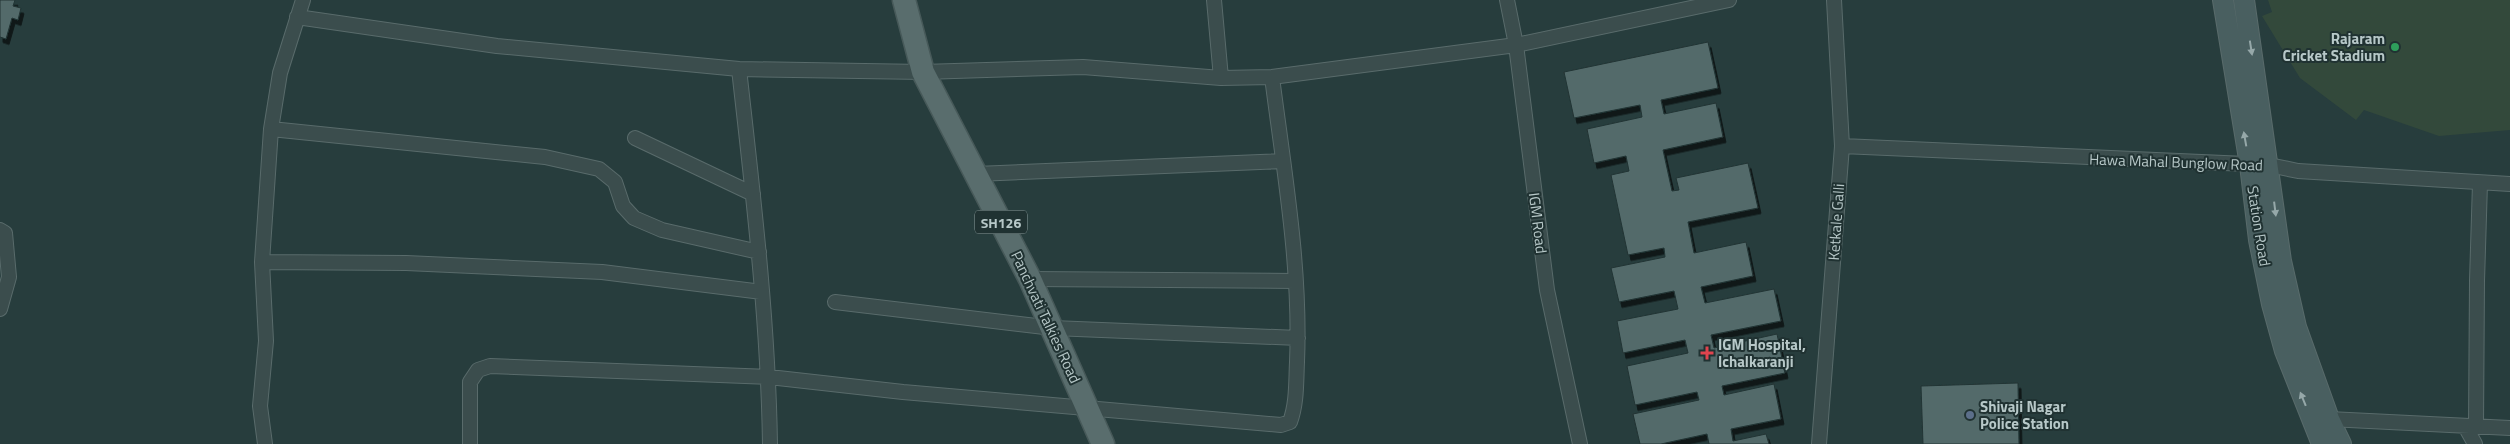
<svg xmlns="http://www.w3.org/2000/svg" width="2510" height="444" font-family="'Titillium Web',sans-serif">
<defs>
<filter id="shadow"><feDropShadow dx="3" dy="5.5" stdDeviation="0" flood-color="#0009"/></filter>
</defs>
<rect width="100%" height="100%" fill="#273d3d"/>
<path fill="#33493b" d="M2268,0h242v130l-71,6 -75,-26 -8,10 -56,-42 -38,-62 10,-4z"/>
<path fill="#526a6a" stroke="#223434" filter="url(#shadow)" d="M0,0h15l-2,6 8,2 -3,12 -6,-2 -6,21 -6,-2z
M1708,42l10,46 -57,12 3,14 52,-11 7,34 -60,13 9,41 7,-1 -3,-12 72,-15 10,45 -70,14 6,31 52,-11 7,34 -52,11 4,16 69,-14 7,32 -70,14 3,13 63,-14 8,39 -63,13 2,9 50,-11 7,35 -50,10 2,12 33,-7 3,10h-60l-2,-10 -46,10h-21l-7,-30 66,-14 -2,-8 -62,13 -8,-39 61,-13 -3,-13 -62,13 -6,-32 61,-12 -4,-18 -55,11 -8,-34 54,-11 -1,-9 -36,7 -17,-80 18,-4 -3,-15 -32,7 -7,-34 55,-12 -2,-12 -66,13 -10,-46z
M2018,383l1,61h-96l-2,-58z"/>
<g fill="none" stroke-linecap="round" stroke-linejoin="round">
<g stroke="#596b6b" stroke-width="16">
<path id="street" d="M1214,0l7,78
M1507,0l9,45 31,245 33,154
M297,17l200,29 242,23 184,3 160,-5 138,11 51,-1 244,-32 213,-45
M739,69c14,125 29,249 31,375
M271,129l274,28 54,12 16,13 8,24 11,12 28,12 97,22
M635,138l118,56
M1842,146l427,19 29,6 212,13
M976,174l307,-13
M0,230l5,3 4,44 -9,32
M262,262l144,1 196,9 160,20
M1030,279l266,2
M835,302l218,26 245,10
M2329,419l181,9
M2465,426l10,18
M2476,426l1,-145 3,-98
M265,444l-5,-38 6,-65 -4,-79 9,-133 9,-56 23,-73
M470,444v-62l8,-12 12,-4 279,11 134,15 378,33 9,-3c7,-19 6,-40 7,-60 4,-95 -13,-191 -25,-285
M1819,444l23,-298 -8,-146"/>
</g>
<g stroke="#596b6b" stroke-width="22">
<path id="secondary" d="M2223,0l27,165 9,75 13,64 13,47 37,93
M2244,0l37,261 15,66 33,92 12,25"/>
</g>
<g stroke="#475959" stroke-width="25">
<path id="primary" d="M904,0l19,72 107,207 73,165"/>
</g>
<use href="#street" stroke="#3b4d4d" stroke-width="14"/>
<use href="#secondary" stroke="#495f60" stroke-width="20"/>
<use href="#primary" stroke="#596d6d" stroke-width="22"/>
</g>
<defs><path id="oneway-solid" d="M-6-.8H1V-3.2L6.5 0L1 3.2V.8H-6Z" transform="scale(1.25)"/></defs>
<g fill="#96a8a9">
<use href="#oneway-solid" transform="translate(2251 48) rotate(81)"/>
<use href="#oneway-solid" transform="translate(2245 139) rotate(-100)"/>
<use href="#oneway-solid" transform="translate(2275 209) rotate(83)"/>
<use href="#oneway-solid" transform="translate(2303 399) rotate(-112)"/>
</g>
<circle fill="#2e9e5b" stroke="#203232" stroke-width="2" cx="2395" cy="47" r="5"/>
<path fill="#e0444e" stroke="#203232" stroke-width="2" d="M1704.5 345.5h5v5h5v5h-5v5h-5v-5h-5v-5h5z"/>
<circle fill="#5c6f8a" stroke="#203232" stroke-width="2" cx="1970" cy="415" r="5"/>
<g text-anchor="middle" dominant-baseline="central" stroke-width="4" stroke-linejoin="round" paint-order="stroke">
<rect fill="#203232" stroke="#8a9b9b" stroke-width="1" x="975" y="210.5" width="52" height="23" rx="4"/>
<g font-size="14" font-weight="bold" fill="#b7c8c8">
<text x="1001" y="222">SH126</text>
</g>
<g font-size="15" font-weight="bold" fill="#b7c8c8" stroke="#203232" text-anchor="start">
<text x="2385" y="38" text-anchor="end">Rajaram<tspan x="2385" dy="17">Cricket Stadium</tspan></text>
<text x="1718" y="344">IGM Hospital,<tspan x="1718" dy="17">Ichalkaranji</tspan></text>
<text x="1980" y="406">Shivaji Nagar<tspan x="1980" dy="17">Police Station</tspan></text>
</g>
<g font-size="15" fill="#b7c8c8" stroke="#203232">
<text transform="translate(2176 162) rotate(2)">Hawa Mahal Bunglow Road</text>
<text transform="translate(1836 222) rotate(-86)">Ketkale Galli</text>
<text transform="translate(1538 223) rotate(83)">IGM Road</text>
<text transform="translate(2259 226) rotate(81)">Station Road</text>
<text transform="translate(1046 317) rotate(65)">Panchvati Talkies Road</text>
</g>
</g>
</svg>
